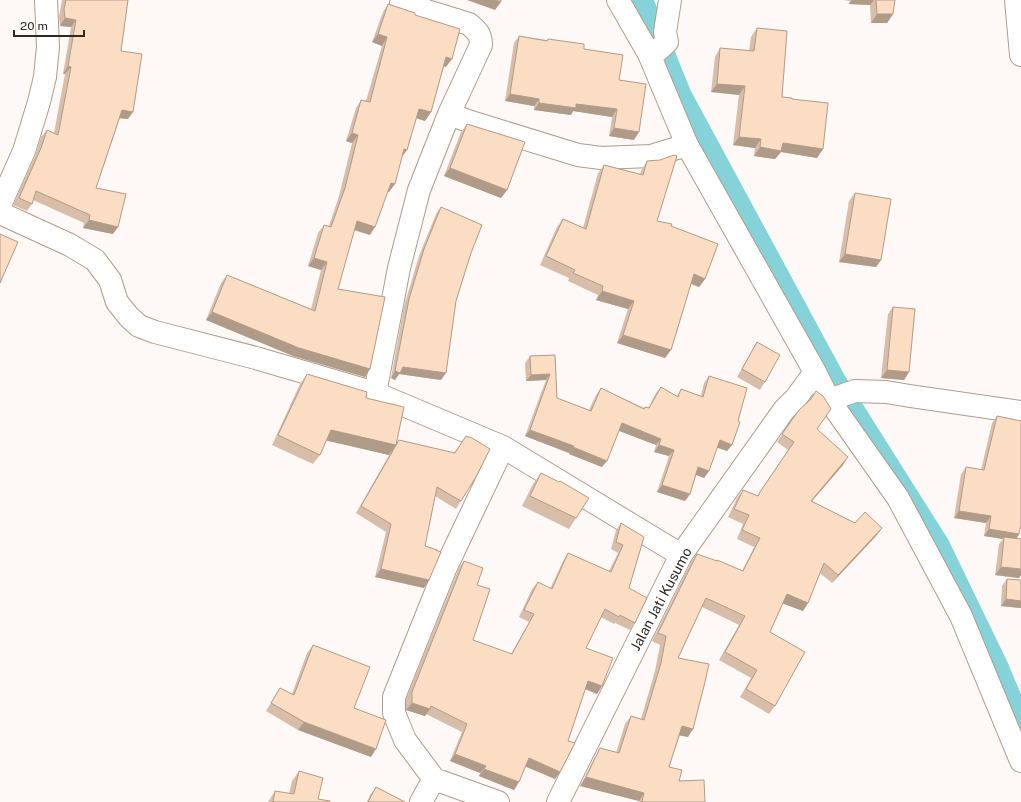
<svg xmlns="http://www.w3.org/2000/svg" width="1021" height="802" font-family="'Public Sans',sans-serif">
<rect width="100%" height="100%" fill="#fef9f6"/>
<g fill="none" stroke-linecap="round" stroke-linejoin="round">
<path stroke="#85d3d9" stroke-width="24" d="M641,0l39,96 154,285 104,165 58,120 25,59"/>
<g stroke="#b09c8c" stroke-width="24">
<path id="street" d="M618,0l31,54 38,91 128,227 14,28 69,98 63,118 60,145
M1016,0l5,55
M401,3l68,21c8,7 12,10 12,21l-32,69
M649,54l8,-3 10,-9 -2,-10 5,-32
M0,205l24,-54 15,-49 6,-25 3,-30 -2,-47
M0,213l70,32 25,15 15,20 7,22 12,15 10,9 16,6 101,26 119,35 128,54 178,108
M375,393l24,-125 20,-78 30,-76 22,8 107,33 23,3 50,-2 36,-11
M829,400l26,-9 31,1 24,4 111,16
M434,779l-29,-39 -11,-27v-16l52,-130 57,-120
M421,802l13,-23 64,23
M558,802l123,-247 103,-145 12,-12 19,-26"/>
</g>
<use href="#street" stroke="#fff" stroke-width="22"/>
</g>
<path fill="#d8bea9" d="M62,0h66l-7,51 7,68 -8,-1 -24,70 17,46 -30,-6 1,-5 -51,-23 -1,4 -5,7 -14,-6 22,-49 6,-19 6,-7 7,3 11,-59h-2l8,-47 -11,-1 -1,-9z
M843,0h52l-2,14 -6,9h-16l-1,-18 -21,-1 1,-3z
M388,4l27,11 31,52 -2,-1 -13,46 -6,9 -9,-3 -9,32 -6,8 -12,34 -1,-1 -18,44 -16,-5 -16,59 32,80 -5,8 -72,-21 -87,-36 15,-37 6,-8 84,34 10,-39 -13,-4 10,-33 6,-8 5,1 10,-30 13,-53 -6,-2 10,-33 5,-8 5,1 16,-55 -10,-4 11,-30z
M757,28l25,69 10,2 31,50 -6,9 -36,-6 -6,7 -21,-3 1,-8 -22,-3 6,-50 -28,-3 4,-35 5,-9 29,3 2,-14z
M519,36l28,4 1,-1 36,10 35,31 15,60 -25,-4 3,-19 -39,-6 -2,4 -37,-5v-4l-29,-5 9,-58z
M467,124l40,66 -6,8 -57,-22 17,-44z
M647,161l10,60 14,5 34,53 -6,8 -8,-3 -20,66 -6,8 -48,-15 11,-34 -32,-9 2,-5 -30,-14 1,-3 -29,-13 17,-38 6,-8 20,9 15,-55 6,-8 36,9 2,-5z
M855,193l26,67 -5,7 -37,-5 10,-61z
M441,207l30,46 -15,48 -15,79 -42,-6 -4,6 -4,-2 13,-72 15,-50 17,-42z
M893,307l16,65 -5,8 -23,-2 7,-64z
M757,342l8,40 -5,8 -23,-13 15,-27z
M555,355l2,43 32,12 7,-15 5,-7 43,20 1,-1 3,1 8,-15 5,-6 16,9 4,-7 20,7 3,-13 5,-7 29,45 -6,24 -5,6 -10,-4 -8,24 -5,7 -8,-3 -6,19 -5,7 -28,-9 12,-36 -15,-4 2,-7 -37,-14 -17,36 -33,-13v-1l-44,-17 21,-56 -20,1 -1,-18 5,-7z
M307,374l59,24 30,46 3,-4 55,13 12,-17 -5,65 -5,8 -21,-13 -10,50 -1,42 -49,-11 11,-45 -30,-19 36,-63 -3,5 -63,-15 -6,15 -7,9 -41,-19 28,-61z
M799,410l18,19 26,36 -31,36 43,22 27,5 -6,8 -44,47 -12,-10 -12,30 -5,8 -20,-8 -13,29 5,74 -6,8 -29,-17 11,-19 -32,-18 20,-35 -37,-18 -24,51 10,79 -8,-2 -11,32 10,14 26,21h-67l1,-1 -59,-15 15,-29 5,-9 16,5 9,-29 6,-8 10,3 14,-48 5,-26 -8,-4 39,-79 6,-8 45,17 12,-24 -17,-8 6,-15 -15,-7 9,-19 6,-8 14,6 31,-46 -11,-8z
M997,416l22,118 -2,4 4,1v36l-2,3 -24,-3 4,-31 4,-5 -19,-3 2,-13 -32,-5 7,-44 5,-7 15,3 11,-47z
M541,473l35,45 -7,11 -47,-23 11,-22z
M621,523l8,65 6,35 -5,7 -15,-7 -1,1 -13,-7 -15,31 16,38 -5,8 -12,-5 -17,52 -8,31 -5,7 -29,-13 -12,24 -35,-14 1,-3 -30,-12 12,-29 -36,-18 -1,2 -19,-6v-11l53,-131 5,-7 13,24 -4,55 38,14 18,-32 -10,-5 13,-28 6,-7 12,7 13,-28 5,-8 41,18 9,-18 -7,-4 5,-19z
M1007,579l14,1v28l-20,-2 1,-20z
M313,645l41,63 17,49 -73,-27 -32,-19 14,-23 12,6 15,-41z
M299,771l19,28 12,3h-62l7,-11 14,3 3,-13z
M376,787l29,15h-38l3,-7z"/>
<path fill="#b09b89" d="M467,0h27l7,2 -6,8z
M852,0h22l-4,5 -21,-1z
M877,14h16l-6,9h-16z
M65,18l11,2 -5,7 -11,-1z
M378,34l9,3 -5,9 -10,-4z
M446,57l6,2 -6,8 -6,-2z
M68,66l3,1 -6,7h-2z
M717,84l28,2 -6,9 -28,-3z
M510,94l29,5 -5,7 -29,-5z
M539,103l37,1 41,5 -5,8 -39,-6 -2,4 -37,-5z
M419,109l12,3 -6,9 -12,-4z
M122,110l11,2 -5,7 -11,-1z
M614,128l25,4 -5,8 -25,-4z
M352,133l6,2 -6,8 -6,-2z
M739,137l22,2 -6,9 -22,-3z
M783,143l40,6 -6,9 -36,-6 -6,7 -21,-3 6,-9z
M404,149l3,1 -6,8z
M450,168l57,22 -6,8 -57,-22z
M391,183l4,1 -6,8 -4,-1z
M89,220l29,7 -5,7 -30,-6z
M357,221l18,6 -5,8 -19,-6z
M845,254l36,6 -5,7 -37,-5z
M314,258l13,4 -6,8 -13,-4z
M694,274l11,5 -6,8 -10,-4z
M602,291l32,10 -6,8 -32,-9z
M212,312l158,57 -5,8 -72,-21 -87,-36z
M623,335l48,15 -6,8 -48,-15z
M403,367l43,6 -5,7 -42,-6 -4,6 -4,-2 4,-7z
M887,370l22,2 -5,8 -23,-2z
M550,374l-4,6 -20,1 5,-6z
M622,423l39,16 -5,6 -39,-15z
M331,430l65,15 -7,10 -65,-15z
M530,430l44,16 -5,7 -44,-17z
M720,440l12,5 -5,6 -12,-4z
M659,445l15,5 -5,6 -15,-4z
M573,447l34,14 -5,6 -33,-13z
M848,457l-5,8 -38,44 6,-8z
M698,467l11,4 -5,7 -10,-4z
M662,485l28,9 -5,7 -28,-9z
M959,511l32,5 -5,7 -32,-5z
M882,528l-6,8 -44,47 6,-8z
M989,529l30,5 -4,7 -11,-4 -1,2 -19,-3z
M1001,567l20,2v6l-2,3 -24,-3z
M381,569l48,11 -5,8 -49,-11z
M787,594l21,9 -5,8 -22,-8z
M1006,599l15,2v7l-20,-2z
M588,681l14,5 -5,8 -14,-6z
M412,703l18,6 -5,7 -19,-6z
M304,722l72,27 -5,8 -73,-27z
M682,726l11,3 -5,8 -11,-2z
M455,754l31,12 -6,7 -30,-12z
M529,758l31,14 -5,7 -31,-13z
M484,769l35,13 -5,8 -35,-14z
M586,777l58,16 -5,8 -59,-15z"/>
<path fill="#fbddc4" stroke="#b09b89" d="M66,0h62l-7,51 21,3 -9,58 -11,-2 -26,78 30,6 -8,33 -29,-7 1,-5 -54,-24 -4,13 -13,-6 22,-50 6,-18 11,5 13,-68 -3,-1 8,-46 -11,-2 -1,-9z
M494,0h7v2z
M876,0h19l-2,14h-16z
M388,4l27,9v2l45,14 -8,30 -6,-2 -15,55 -12,-3 -12,41 -3,-1 -9,35 -4,-1 -16,44 -18,-6 -19,68 47,8 -15,72 -71,-21 -87,-36 15,-37 88,36 12,-49 -13,-4 10,-33 7,2 14,-39 13,-53 -6,-2 9,-33 9,2 17,-65 -9,-3z
M757,28l30,3 -5,66 10,1v1l36,4 -5,46 -40,-6 -2,8 -21,-4 1,-8 -22,-2 6,-51 -28,-2 3,-36 34,3z
M519,36l28,5 1,-2 36,5v5l39,6 -4,25 27,4 -7,48 -25,-4 3,-19 -41,-5v4l-37,-5v-4l-29,-5z
M467,124l58,18 -18,48 -57,-22z
M674,155l3,1 -20,65 15,3 -1,2 47,18 -13,35 -11,-5 -23,76 -48,-15 11,-34 -32,-10 1,-5 -30,-13 2,-3 -29,-14 17,-37 23,10 18,-64 39,10 4,-14 13,-1z
M855,193l36,6 -10,61 -36,-6z
M441,207l41,18 -11,28 -15,48 -10,72 -43,-6 -3,6 -5,-2 14,-72 15,-50z
M0,234l18,8 -18,41z
M893,307l22,2 -6,63 -22,-2z
M757,342l23,13 -15,27 -23,-13z
M555,355l2,43 34,13 10,-23 43,21 1,-2 4,1 12,-21 17,10 3,-8 22,8 6,-21 38,12 -9,33 2,1 -8,23 -12,-5 -11,31 -11,-4 -8,27 -28,-9 12,-35 -15,-5 2,-6 -39,-16 -15,38 -34,-14 1,-1 -44,-16 20,-56 -19,1 -1,-19z
M307,374l60,18 -1,6 38,9 -8,38 -65,-15 -11,25 -42,-20z
M816,391l7,5 8,13 -14,20 31,28 -37,44 44,22 10,-11 17,16 -44,47 -14,-12 -16,40 -21,-9 -17,38 35,20 -30,54 -29,-17 11,-19 -32,-18 20,-36 -39,-18 -28,60 31,6 -4,18 -12,47 -11,-3 -13,41 13,3 -3,11 25,-1 1,22h-63l2,-9 -58,-16 14,-29 19,5 12,-37 13,4 17,-57 5,-27 -8,-3 39,-79 20,7v-1l26,11 17,-33 -18,-8 7,-15 -15,-6 9,-19 15,6 2,-4 34,-50 -12,-8 17,-24 12,-11z
M997,416l24,5v104l-2,9 -30,-5 2,-13 -32,-5 7,-44 18,3z
M466,436l6,2 18,11 -13,26 -16,26 -24,-14 -12,59 12,4h-1l5,2 -12,28 -48,-11 10,-45 -30,-18 38,-66 56,13z
M541,473l18,9 1,-1 29,17 -13,20 -46,-22z
M621,523l23,14 -15,51 18,10 -12,25 -15,-8 -1,2 -14,-8 -19,39 27,10 -11,28 -14,-5 -20,60 7,2 -15,29 -31,-14 -10,24 -35,-13 2,-3 -31,-12 12,-30 -36,-18 -1,3 -18,-6v-11l52,-131 19,7 -6,17 13,4 -17,51 39,14 22,-40 -10,-4 14,-28 14,7 16,-36 43,19 12,-27 -7,-3z
M1004,537l17,2v30l-20,-2z
M1007,579l14,1v21l-15,-2z
M313,645l57,22 -16,41 32,12 -10,29 -72,-27 -33,-19 9,-15 14,7z
M299,771l24,7 -5,21 12,2v1h-57l2,-11 19,3z
M376,787l29,15h-37z"/>
<g text-anchor="middle" dominant-baseline="central" stroke-width="4" stroke-linejoin="round" paint-order="stroke">
<g font-size="14" fill="#302822" stroke="#fff">
<text transform="translate(661 599) rotate(-62)">Jalan Jati Kusumo</text>
</g>
</g>
<path d="M14 30v6h70v-6" fill="none" stroke="#302822" stroke-width="2"/>
<text x="20" y="30" font-size="12" fill="#302822" stroke="#ffffff" stroke-width="3" paint-order="stroke">20 m</text>
</svg>
